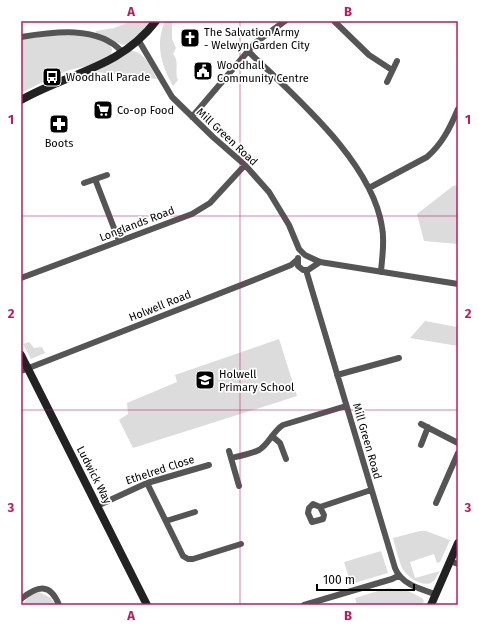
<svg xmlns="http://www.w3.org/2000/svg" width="479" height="626" font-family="'Fira Sans',sans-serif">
<rect width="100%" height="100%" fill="#fff"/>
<path fill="#dcdcdc" d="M132,21h20l-22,22 -7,2 -27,-11v-3l18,-3z
M165,21h7v18l4,9 -3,6c7,7 1,18 5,26l-5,6c-12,-21 -18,-42 -8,-65z
M58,35c14,1 49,-1 54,14l-1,6 -19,10 -23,5 -14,6 -34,17v-54z
M131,51c14,0 20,18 26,28l-61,-7z
M458,185v59l-34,-3 -7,-27 36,-28z
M425,321l32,6 1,19 -48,-8z
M279,339l18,57 -164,52 -14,-28 9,-6 -1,-11 50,-21 -2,-7z
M29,342l5,6 8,-1 3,6 -14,6 -8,-15z
M420,531h6l24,9 -10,22 -3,1 -3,-9 -24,8 5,16 25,-7c-3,4 -5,10 -9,12 -10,4 -25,-7 -29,-15 -4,-9 -6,-20 -9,-30z
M381,551l7,22 -37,11 -7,-22z
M388,588l20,3 14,7 2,3 -2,4h-65l-2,-7z
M39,592l12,6 4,7h-33l9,-11z"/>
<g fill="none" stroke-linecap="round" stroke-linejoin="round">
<path stroke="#555" stroke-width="6" d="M334,21l35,34 23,15
M21,37c31,-5 78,-12 101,15
M139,41l33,56 41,40 32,28 24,27 20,33 10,24 6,6 15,7 138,22
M248,51c46,45 124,110 134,176 3,15 0,30 -1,45
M387,82l10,-21
M192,117l63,-74 30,-22
M95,179l24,62
M84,183l23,-8
M369,188l58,-31c15,-13 23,-29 31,-48
M298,258v8l5,4h5l12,-8
M306,270l89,298c6,16 25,21 40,26
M21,278l171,-64 18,-11 35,-38
M21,371l238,-93 32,-13 7,-6
M337,375l62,-17
M421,424l37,19
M272,436l8,7 6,16
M421,445l7,-18
M229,451l10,35
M231,458c9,-2 20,-4 28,-8 10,-6 14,-19 24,-25l63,-19
M147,483l36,73 5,3h5l48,-15
M436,503l22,-50
M97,506l50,-23 62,-18
M320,507l-7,-3 -4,4 -1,5 4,9 11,-3 1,-4 -4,-8 51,-17
M166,521l29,-9
M450,561l8,3
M21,599c16,-13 29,-17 38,6
M304,605l88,-26 6,-3"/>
<path stroke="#222" stroke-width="8" d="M21,100c49,-28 98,-31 135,-79
M21,355l126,250
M431,605l27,-62"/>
</g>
<path fill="none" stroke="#c2185b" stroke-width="1" stroke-opacity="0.55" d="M240,21v584M21,216h437M21,410h437"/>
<defs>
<g id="church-square" transform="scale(1)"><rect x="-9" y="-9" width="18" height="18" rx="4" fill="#000" stroke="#fff"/><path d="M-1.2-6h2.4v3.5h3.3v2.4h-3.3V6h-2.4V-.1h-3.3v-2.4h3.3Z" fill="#fff"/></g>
<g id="civic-square" transform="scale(1)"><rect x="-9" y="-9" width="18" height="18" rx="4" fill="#000" stroke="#fff"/><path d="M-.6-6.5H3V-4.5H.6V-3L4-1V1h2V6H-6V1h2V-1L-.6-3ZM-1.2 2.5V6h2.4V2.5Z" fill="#fff"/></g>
<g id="bus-square" transform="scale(1)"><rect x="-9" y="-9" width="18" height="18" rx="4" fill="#000" stroke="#fff"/><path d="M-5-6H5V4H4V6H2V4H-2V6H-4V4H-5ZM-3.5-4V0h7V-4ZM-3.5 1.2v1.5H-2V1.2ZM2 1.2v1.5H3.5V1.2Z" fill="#fff"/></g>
<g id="supermarket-square" transform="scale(1)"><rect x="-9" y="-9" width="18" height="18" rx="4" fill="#000" stroke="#fff"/><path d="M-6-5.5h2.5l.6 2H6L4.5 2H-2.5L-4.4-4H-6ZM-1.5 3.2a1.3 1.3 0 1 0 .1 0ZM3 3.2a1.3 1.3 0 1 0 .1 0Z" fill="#fff"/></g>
<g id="pharmacy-square" transform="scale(1)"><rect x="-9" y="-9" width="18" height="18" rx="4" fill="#000" stroke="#fff"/><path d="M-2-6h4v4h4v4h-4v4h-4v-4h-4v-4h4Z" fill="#fff"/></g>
<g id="school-square" transform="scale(1)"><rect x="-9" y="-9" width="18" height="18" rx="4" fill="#000" stroke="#fff"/><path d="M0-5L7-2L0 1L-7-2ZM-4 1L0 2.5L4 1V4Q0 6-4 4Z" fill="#fff"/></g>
</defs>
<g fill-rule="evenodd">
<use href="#church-square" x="190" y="38"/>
<use href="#civic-square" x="203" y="71"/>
<use href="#bus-square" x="52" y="77"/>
<use href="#supermarket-square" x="103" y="110"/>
<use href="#pharmacy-square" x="59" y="124"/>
<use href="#school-square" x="205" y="380"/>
</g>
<g text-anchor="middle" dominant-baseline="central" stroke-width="3.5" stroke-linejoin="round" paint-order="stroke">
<g font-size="11" fill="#000" stroke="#fff" text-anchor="start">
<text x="204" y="32">The Salvation Army<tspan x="204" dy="13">- Welwyn Garden City</tspan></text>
<text x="217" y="65">Woodhall<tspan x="217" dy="13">Community Centre</tspan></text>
<text x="66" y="77">Woodhall Parade</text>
<text x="117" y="110">Co-op Food</text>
<text x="59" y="143" text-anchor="middle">Boots</text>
<text x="219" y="374">Holwell<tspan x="219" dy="13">Primary School</tspan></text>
</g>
<g font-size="11" fill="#000" stroke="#fff">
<text transform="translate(227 137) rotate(43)">Mill Green Road</text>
<text transform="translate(137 224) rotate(-21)">Longlands Road</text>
<text transform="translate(160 306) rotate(-22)">Holwell Road</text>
<text transform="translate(367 441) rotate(74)">Mill Green Road</text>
<text transform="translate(160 470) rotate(-18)">Ethelred Close</text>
<text transform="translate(94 475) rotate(63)">Ludwick Way</text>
</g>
</g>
<rect width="479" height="626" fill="none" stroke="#ffffff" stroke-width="44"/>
<path d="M317 584v6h97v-6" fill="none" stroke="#000000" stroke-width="2"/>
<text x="323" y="584" font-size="12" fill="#000000" stroke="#ffffff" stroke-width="3" paint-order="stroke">100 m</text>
<rect x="22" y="22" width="435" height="582" fill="none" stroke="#c2185b" stroke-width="1.5"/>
<g font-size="13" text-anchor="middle" font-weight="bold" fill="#c2185b">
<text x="131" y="16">A</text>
<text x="348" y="16">B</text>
<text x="11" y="124">1</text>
<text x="468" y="124">1</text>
<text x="11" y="318">2</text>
<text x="468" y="318">2</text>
<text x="11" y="512">3</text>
<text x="468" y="512">3</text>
<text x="131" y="620">A</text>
<text x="348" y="620">B</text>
</g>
</svg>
